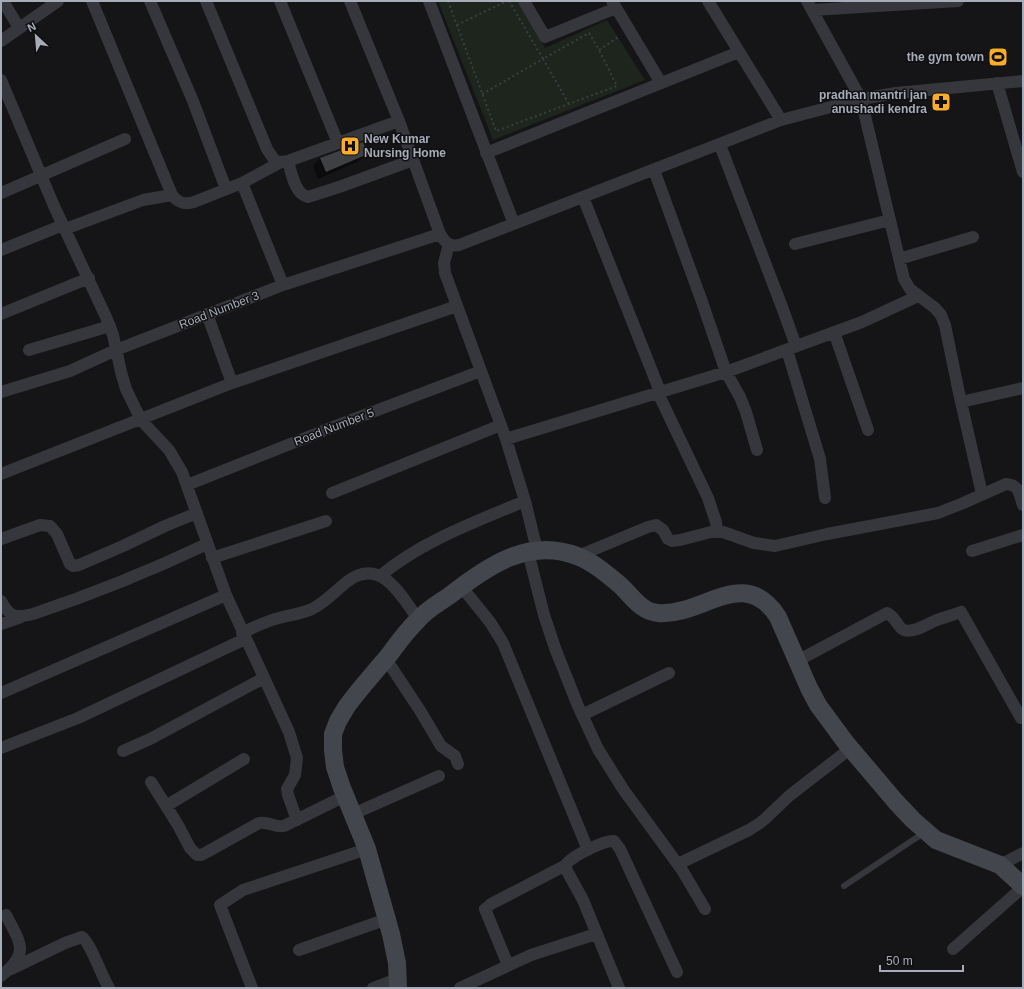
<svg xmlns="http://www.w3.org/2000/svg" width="1024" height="989" font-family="Helvetica,sans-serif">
<rect width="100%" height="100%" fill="#151517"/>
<path fill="#1d251d" d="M438,1h81l26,47 62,-28 38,60 -152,60z"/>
<path fill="#0007" d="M362,143l5,11 -8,7 -41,18 -5,-13 7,-8z"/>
<path fill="#3f4044" d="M363,142l5,12 -42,18 -6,-14z"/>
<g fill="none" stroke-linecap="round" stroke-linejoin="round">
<path stroke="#3b3e43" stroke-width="2" stroke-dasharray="2 3" stroke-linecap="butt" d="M448,1l48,130 121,-45 -18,-36
M509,1l34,58 46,-26 10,17 21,-14
M457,25l50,-24
M482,94l61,-35 26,45"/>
<path stroke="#36373c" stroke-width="6" d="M844,886l81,-54"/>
<path stroke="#36373c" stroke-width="12" d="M3,1l16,27
M92,1l80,194c6,8 12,10 22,7l48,-19 39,-21
M150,1l43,100 33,88
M206,1l61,148 8,12 6,1 7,-1 111,-40
M280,1l58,142
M350,1l49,120 41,113c5,8 9,13 19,11l322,-125 80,-21 35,-6 127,-12
M429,1l85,223
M524,1l21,36 71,-29
M612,1l49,82
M708,1l73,119
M807,1l54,98 43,180 6,10 25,19 6,7 4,10 14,68 23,101
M813,10l145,-9
M1,41l57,-40
M1,80l53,126 52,111 7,18 8,37 5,17 15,31 28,30 13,22 44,123 63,137 8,26 -2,17 -8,14 1,6 9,25
M997,83l26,89
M720,145l62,162 14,39
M486,153l253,-101
M288,161c3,11 7,34 20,36l34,-11 71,-26
M654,170l47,129 25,73 14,25 6,15 11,38
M242,183l41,102
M1,193l124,-54
M583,197l76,192 -1,4 50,105 8,24 1,10
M65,229l78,-29 29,-5
M449,244l-5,19 1,10 61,166 19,62 12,49
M795,244l95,-24
M1,250l62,-25
M899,259l74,-22
M1,314l88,-36
M207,314l25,69
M834,332l34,98
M29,350l81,-24
M787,350l33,109 5,39
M1,392l69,-21 46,-21 167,-65 157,-51
M961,402l62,-14
M506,439l220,-67 136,-50 56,-26
M1,474l231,-91 225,-77
M187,485l151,-60 143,-54
M332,493l169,-68
M1,539l39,-14 10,1 7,8 13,30 3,2 6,-1 44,-19 42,-20 32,-13
M972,551l51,-16
M528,552l16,63 11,33 23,58 20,43 25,40 59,81 23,39
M578,556l70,-29 8,-2 7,5 5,9 4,2 8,-1 31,-8h12l31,11 21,3 52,-12 111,-21 23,-9 45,-20c14,1 13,10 17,21
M212,558l114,-37
M380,576c42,-35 95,-54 145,-75
M461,586l29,36 13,21 85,207
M1,601c9,17 15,17 32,13 60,-20 117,-43 174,-70
M1,624l20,-7
M242,633c12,-6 24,-12 37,-15 11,-3 22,-4 33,-9 14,-7 24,-19 36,-28 33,-24 53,14 70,38
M386,659l35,53 20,34 14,10 3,8
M797,661l90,-48c9,4 10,14 17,17 10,4 24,-7 33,-10 8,-3 16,-5 24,-8l60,106 2,-1
M1,693l225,-98
M582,715l87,-42
M1,748l77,-30 167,-79
M123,751l27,-12 114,-61
M151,782l27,43 12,23 7,7h4l6,-3 52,-29c9,-2 16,5 25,3l61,-30
M166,806l78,-47
M353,814l86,-38
M678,864l71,-34 11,-7 6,-5 23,-22 62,-48
M1000,865l23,-12
M953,949l70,-62
M299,950l88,-31
M508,965l-23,-56 6,-5 75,-39
M11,969l54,-26 17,-6c8,5 20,40 27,51
M1,976c29,-23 20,-32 5,-61
M252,988l-32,-83 23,-15 124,-41
M373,988l24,-9
M460,988l71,-33 65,-21
M619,988l-36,-88 -17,-31v-4c4,-8 38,-25 48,-24l6,8 57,123"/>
<path stroke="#43464c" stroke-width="18" d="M398,988l-1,-25 -6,-29 -24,-85 -25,-61 -7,-21 -2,-17v-16l5,-13 9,-15c13,-18 28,-34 42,-51 9,-12 18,-25 29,-35 8,-10 21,-17 31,-24 37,-29 79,-59 128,-40 16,6 30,18 43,29 11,10 21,27 38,28 44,4 86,-49 120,4l31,71 9,17 28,38 50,59 17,18 23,20 64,25 23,21"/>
</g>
<defs>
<g id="stadium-square" transform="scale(1)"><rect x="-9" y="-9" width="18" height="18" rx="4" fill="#faad2a" stroke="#101012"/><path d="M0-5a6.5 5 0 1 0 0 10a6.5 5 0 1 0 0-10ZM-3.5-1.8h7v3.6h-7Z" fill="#111"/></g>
<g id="pharmacy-square" transform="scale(1)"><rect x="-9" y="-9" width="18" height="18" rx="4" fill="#faad2a" stroke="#101012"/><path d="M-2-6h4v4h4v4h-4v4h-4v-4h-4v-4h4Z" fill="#111"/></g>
<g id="hospital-square" transform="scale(1)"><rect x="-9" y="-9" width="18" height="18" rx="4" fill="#faad2a" stroke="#101012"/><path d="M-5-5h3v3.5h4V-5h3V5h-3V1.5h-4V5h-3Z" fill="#111"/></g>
</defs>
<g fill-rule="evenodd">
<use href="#stadium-square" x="998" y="57"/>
<use href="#pharmacy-square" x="941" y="102"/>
<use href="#hospital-square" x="350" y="146"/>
</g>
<g text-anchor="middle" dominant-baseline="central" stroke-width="3" stroke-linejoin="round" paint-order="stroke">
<g font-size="12" font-weight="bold" fill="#a6acb8" stroke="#101012" text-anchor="end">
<text x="984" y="57">the gym town</text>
<text x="927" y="95">pradhan mantri jan<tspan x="927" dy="14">anushadi kendra</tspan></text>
<text x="364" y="139" text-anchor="start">New Kumar<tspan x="364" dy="14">Nursing Home</tspan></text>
</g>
<g font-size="12" fill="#a6acb8" stroke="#101012">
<text transform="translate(219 310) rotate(-21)">Road Number 3</text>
<text transform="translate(334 427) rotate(-21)">Road Number 5</text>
</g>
</g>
<rect width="1024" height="989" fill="none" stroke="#a6acb8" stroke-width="4"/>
<g transform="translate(36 36) rotate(334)" stroke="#101012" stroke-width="3" paint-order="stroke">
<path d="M0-3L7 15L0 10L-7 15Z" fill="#a6acb8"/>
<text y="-6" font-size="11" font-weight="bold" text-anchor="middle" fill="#a6acb8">N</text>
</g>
<path d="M880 965v6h83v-6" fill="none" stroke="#a6acb8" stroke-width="2"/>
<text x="886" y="965" font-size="12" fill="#a6acb8" stroke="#101012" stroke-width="3" paint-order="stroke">50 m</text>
</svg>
